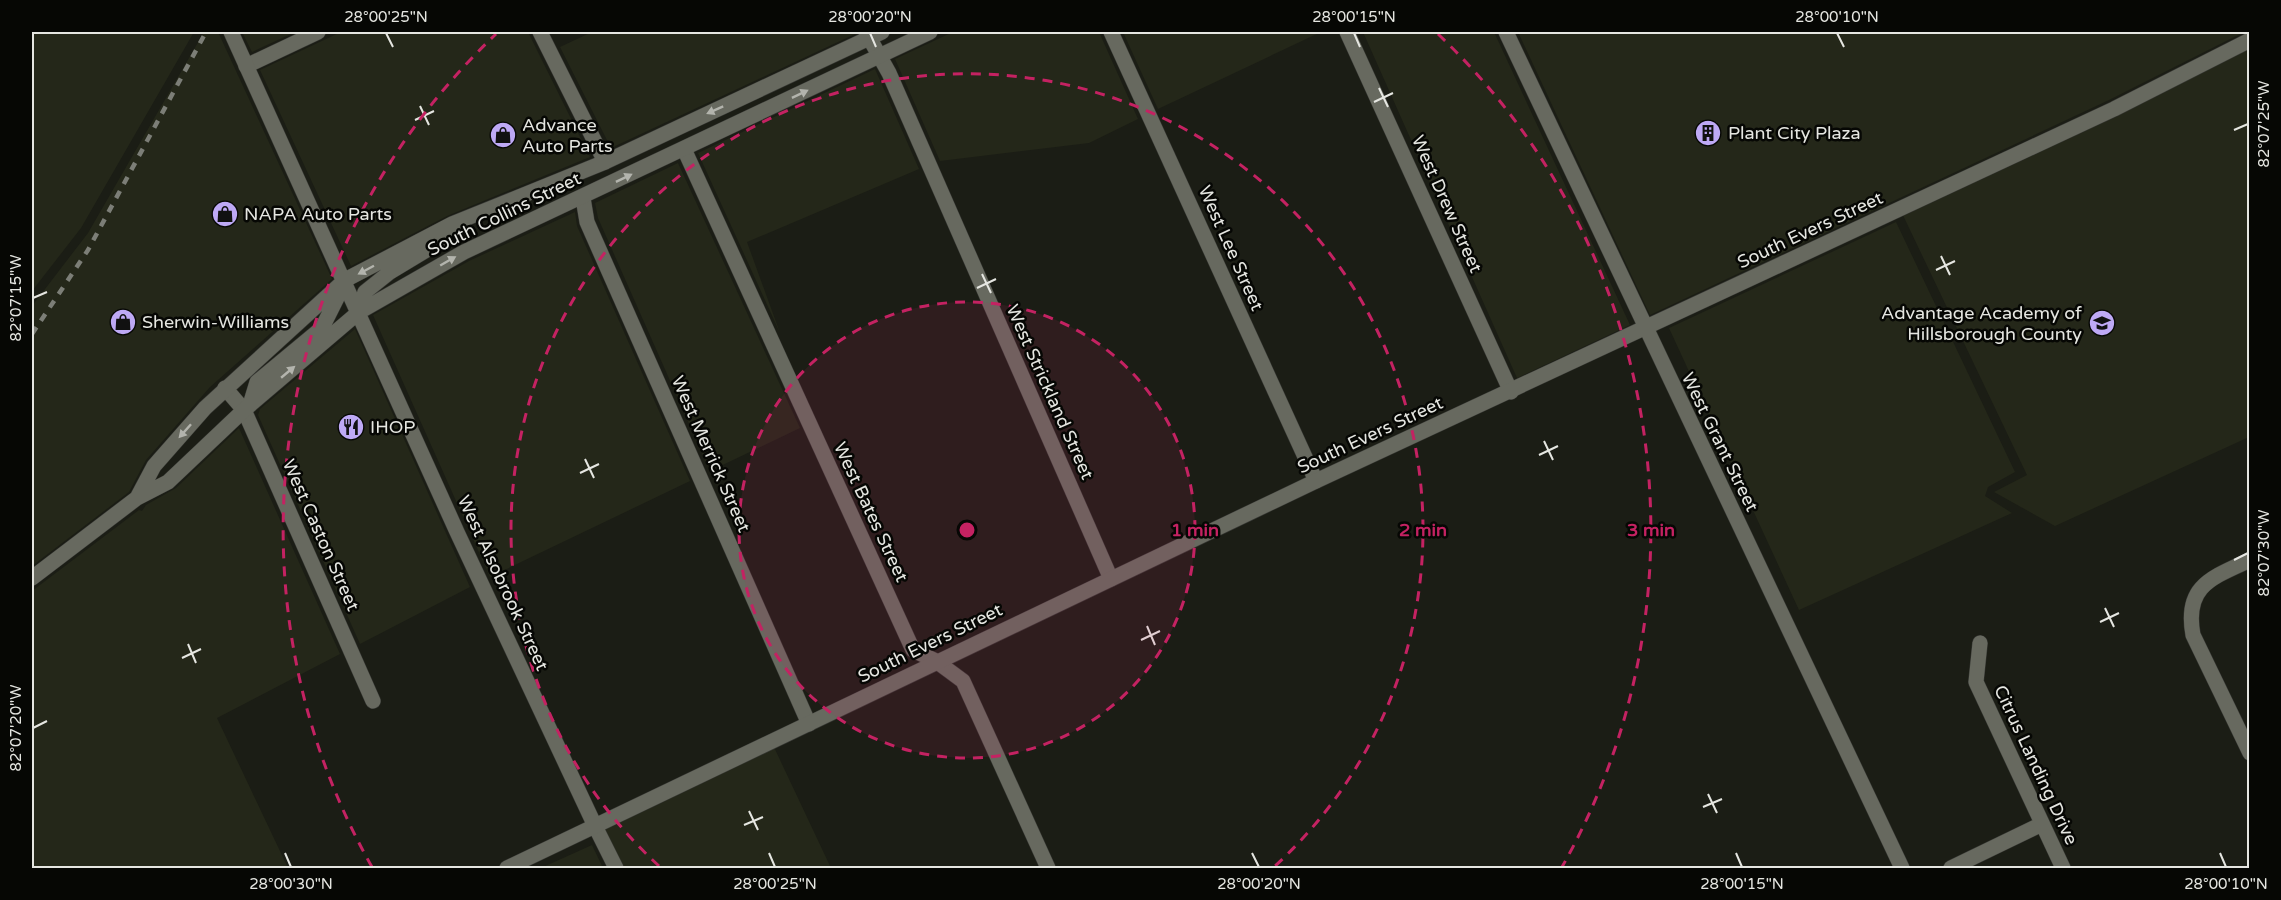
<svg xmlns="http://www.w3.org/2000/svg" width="2281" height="900" font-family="'Varela Round',sans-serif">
<rect width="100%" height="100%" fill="#1b1d15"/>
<path fill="#242719" d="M32,32h162l-113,196 -49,63z
M204,32h14l114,247 -122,108 -64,73 -17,32 -97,74v-260l56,-73z
M242,32h53l-43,20z
M341,32h187l62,125 -143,59 -96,50 -91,-196z
M592,32h262l1,2 -244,114 -51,-101z
M953,32h146l39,87 -49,24 -149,18 -45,-102z
M1123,32h198l-163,77z
M1363,32h131l136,293 -113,53z
M1518,32h726l-135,68 -459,215z
M2249,40v397l-194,89 -61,-34 33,-17 -127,-266z
M875,69l44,100 -172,73 33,91 -82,-180z
M678,163l122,265 -90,43 -112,-253 -3,-15z
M575,212l2,14 113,255 -200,96 -117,-262 96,-54z
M1896,222l119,250 -27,15 -3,9 27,17 -213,97 -130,-282z
M355,329l115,258 -110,57 -102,-229 2,-6z
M239,428l101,226 -123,64 71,150h-256v-277l107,-81 3,1 4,-6 30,-17z
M772,743l59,125h-216l-20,-42z
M592,845l11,23h-62z"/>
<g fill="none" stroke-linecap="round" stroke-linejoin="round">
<g stroke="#373834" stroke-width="16">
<path id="street" d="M540,32l65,130
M866,32l23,41 222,506
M1111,32l205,449
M1347,32l164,360
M246,66l72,-34
M684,149l229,501 23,11 27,20 85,187
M583,198l4,24 222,502
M225,388l19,22 129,291
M2250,560c-39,18 -66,26 -57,75l57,118
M1980,643l-4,39 87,186
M595,826l21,42
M1951,868l91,-44"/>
</g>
<g stroke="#373834" stroke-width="16">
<path id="secondary" d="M231,32l226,500 138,294
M1506,32l396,836
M359,312l6,-20 25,-20 73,-44
M250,405l7,-23 65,-54 20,-40
M137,498l17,-32 51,-58 140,-128 107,-56 153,-62 277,-130
M32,578l105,-80 31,-16 76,-72 115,-98 105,-60 466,-220
M507,868l809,-387 798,-372 136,-69"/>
</g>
<use href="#street" stroke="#67695f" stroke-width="15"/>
<use href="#secondary" stroke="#67695f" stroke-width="15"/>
<path stroke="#7c7e77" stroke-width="4.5" stroke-dasharray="8 8" stroke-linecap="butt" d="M32,334l56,-84 118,-218"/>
</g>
<defs><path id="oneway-solid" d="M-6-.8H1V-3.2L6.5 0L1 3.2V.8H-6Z" transform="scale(1.5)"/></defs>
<g fill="#b3b4ad">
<use href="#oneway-solid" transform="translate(800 94) rotate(-26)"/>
<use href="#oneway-solid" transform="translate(715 110) rotate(156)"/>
<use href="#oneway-solid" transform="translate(624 178) rotate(-26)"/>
<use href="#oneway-solid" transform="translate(448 261) rotate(-30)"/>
<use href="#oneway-solid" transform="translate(366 270) rotate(152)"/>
<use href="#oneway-solid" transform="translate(288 372) rotate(-40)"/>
<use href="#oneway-solid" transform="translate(185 431) rotate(132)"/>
</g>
<path fill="none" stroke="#e5e6e1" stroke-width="2" d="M386,33l7,14M870,33l6,14M1354,33l6,14M1837,33l7,14M1379,88l9,19M1374,102l19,-9M420,106l9,19M415,120l19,-9M2234,130l14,-6M1941,256l9,19M1936,270l19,-9M982,274l9,19M977,288l19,-9M33,298l14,-6M1544,441l9,19M1539,455l19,-9M585,459l9,19M580,473l19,-9M2234,560l14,-7M2105,608l9,19M2100,622l19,-9M1147,626l8,19M1141,640l19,-9M188,644l8,19M182,658l19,-9M33,728l14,-7M1708,794l9,19M1703,807l19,-8M749,811l9,19M744,825l19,-8M285,853l6,14M769,853l6,14M1252,853l7,14M1736,853l6,14M2220,853l6,14"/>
<circle cx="967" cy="530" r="228" fill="#c42262" fill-opacity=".12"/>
<g fill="none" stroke="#c42262" stroke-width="3" stroke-dasharray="10 8">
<circle cx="967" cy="530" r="228"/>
<path d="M659 866A456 456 0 1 1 1275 866"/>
<path d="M372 867A684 684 0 0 1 496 34M1438 34A684 684 0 0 1 1562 867"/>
</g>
<defs>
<g id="building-disc" transform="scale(1.35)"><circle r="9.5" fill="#bea9f5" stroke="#060704"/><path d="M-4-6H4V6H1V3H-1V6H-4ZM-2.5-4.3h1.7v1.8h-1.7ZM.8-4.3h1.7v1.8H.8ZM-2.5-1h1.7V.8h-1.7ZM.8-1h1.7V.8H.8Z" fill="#111"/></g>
<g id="shop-disc" transform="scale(1.35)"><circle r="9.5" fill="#bea9f5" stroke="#060704"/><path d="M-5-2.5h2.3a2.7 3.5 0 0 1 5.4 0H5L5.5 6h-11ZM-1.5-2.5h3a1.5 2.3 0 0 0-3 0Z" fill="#111"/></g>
<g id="school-disc" transform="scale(1.35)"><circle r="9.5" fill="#bea9f5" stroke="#060704"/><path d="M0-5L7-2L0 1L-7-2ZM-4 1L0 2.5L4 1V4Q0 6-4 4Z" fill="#111"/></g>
<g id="restaurant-disc" transform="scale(1.35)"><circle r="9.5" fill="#bea9f5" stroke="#060704"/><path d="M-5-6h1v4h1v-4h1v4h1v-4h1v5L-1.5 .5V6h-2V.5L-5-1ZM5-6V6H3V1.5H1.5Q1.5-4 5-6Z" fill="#111"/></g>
</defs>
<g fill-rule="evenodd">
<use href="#building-disc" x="1708" y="133"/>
<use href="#shop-disc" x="503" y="135"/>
<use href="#shop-disc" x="225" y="214"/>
<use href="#shop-disc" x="123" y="322"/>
<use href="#school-disc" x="2102" y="323"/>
<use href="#restaurant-disc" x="351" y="427"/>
</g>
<g text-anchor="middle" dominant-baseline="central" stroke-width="5" stroke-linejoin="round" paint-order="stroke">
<g font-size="18" fill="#e5e6e1" stroke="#060704" text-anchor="start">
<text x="522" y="125">Advance<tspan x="522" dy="21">Auto Parts</tspan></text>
<text x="1728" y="133">Plant City Plaza</text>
<text x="244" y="214">NAPA Auto Parts</text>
<text x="2082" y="313" text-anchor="end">Advantage Academy of<tspan x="2082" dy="21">Hillsborough County</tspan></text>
<text x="142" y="322">Sherwin-Williams</text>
<text x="370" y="427">IHOP</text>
</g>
<g font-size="18" fill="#e5e6e1" stroke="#060704">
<text transform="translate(1447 204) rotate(66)">West Drew Street</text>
<text transform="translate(504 214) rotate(-26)">South Collins Street</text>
<text transform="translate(1810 230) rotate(-25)">South Evers Street</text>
<text transform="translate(1231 248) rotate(66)">West Lee Street</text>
<text transform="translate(1050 392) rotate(66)">West Strickland Street</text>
<text transform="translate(1370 435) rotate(-25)">South Evers Street</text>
<text transform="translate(1720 442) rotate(64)">West Grant Street</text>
<text transform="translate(711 454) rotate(66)">West Merrick Street</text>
<text transform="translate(871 512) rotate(65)">West Bates Street</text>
<text transform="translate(321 535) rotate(66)">West Caston Street</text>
<text transform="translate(503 583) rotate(65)">West Alsobrook Street</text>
<text transform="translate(930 643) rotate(-26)">South Evers Street</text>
<text transform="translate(2036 765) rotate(65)">Citrus Landing Drive</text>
</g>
</g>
<circle cx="967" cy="530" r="9" fill="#c42262" stroke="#060704" stroke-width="3"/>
<g font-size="18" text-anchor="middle" font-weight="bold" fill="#c42262" stroke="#060704" stroke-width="5" stroke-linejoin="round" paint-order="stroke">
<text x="1195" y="536">1 min</text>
<text x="1423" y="536">2 min</text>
<text x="1651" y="536">3 min</text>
</g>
<rect width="2281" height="900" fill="none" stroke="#060704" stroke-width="66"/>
<rect x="33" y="33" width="2215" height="834" fill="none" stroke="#e5e6e1" stroke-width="2"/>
<g font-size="15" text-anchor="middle" fill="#e5e6e1">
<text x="386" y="22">28°00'25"N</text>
<text x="870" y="22">28°00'20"N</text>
<text x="1354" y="22">28°00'15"N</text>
<text x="1837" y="22">28°00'10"N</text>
<text transform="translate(2264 124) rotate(-90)" y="5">82°07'25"W</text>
<text transform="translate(16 298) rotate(-90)" y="5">82°07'15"W</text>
<text transform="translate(2264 553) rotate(-90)" y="5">82°07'30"W</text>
<text transform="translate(16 728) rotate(-90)" y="5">82°07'20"W</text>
<text x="291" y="889">28°00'30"N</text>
<text x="775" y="889">28°00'25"N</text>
<text x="1259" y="889">28°00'20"N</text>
<text x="1742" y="889">28°00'15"N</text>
<text x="2226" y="889">28°00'10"N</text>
</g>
</svg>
